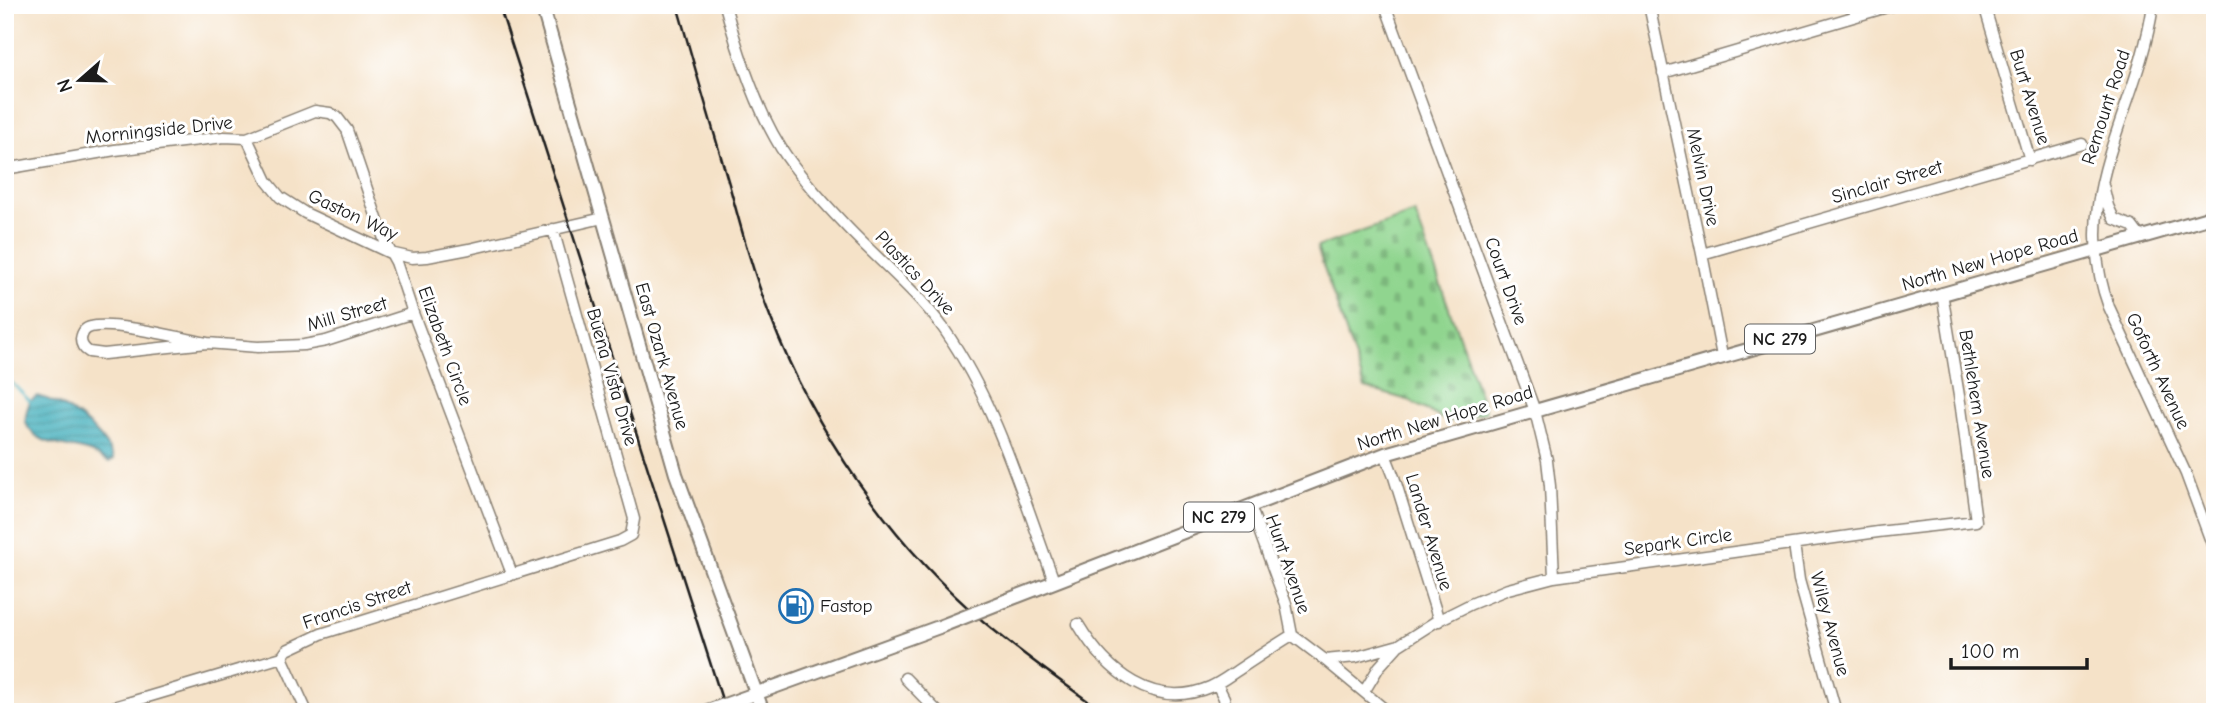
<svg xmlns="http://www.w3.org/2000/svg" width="2220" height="717" font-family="'Comic Neue',sans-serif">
<defs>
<pattern id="cemetery-stones" width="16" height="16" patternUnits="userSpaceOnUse" patternTransform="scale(1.75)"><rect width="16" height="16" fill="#90d58f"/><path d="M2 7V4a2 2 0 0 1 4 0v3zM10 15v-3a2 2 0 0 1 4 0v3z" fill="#7cb67b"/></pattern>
<pattern id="water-rules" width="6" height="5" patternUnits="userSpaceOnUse" patternTransform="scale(1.75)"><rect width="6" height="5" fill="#3faebb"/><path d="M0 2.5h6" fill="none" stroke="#348d97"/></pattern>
</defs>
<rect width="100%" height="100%" fill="#fff"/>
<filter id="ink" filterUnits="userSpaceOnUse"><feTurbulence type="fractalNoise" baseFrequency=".0143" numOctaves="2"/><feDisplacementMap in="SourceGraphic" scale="14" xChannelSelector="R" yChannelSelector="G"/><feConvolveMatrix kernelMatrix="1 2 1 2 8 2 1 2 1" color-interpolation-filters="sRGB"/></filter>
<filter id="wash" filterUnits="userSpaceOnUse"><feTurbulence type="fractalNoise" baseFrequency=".00686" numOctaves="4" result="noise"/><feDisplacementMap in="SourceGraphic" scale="28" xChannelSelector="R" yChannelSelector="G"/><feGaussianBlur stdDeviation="1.57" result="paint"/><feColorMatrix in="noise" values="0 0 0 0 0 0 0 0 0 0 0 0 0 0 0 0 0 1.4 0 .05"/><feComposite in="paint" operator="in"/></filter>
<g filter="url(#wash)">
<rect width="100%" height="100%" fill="#f5e2c8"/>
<path fill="url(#cemetery-stones)" stroke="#567856" stroke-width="2" d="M1415,213l71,199 -38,10 -40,-22 -43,-12 -48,-141z"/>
<path fill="url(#water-rules)" stroke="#2e656c" stroke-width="2" d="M37,396c30,7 65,35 77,63l-5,3c-7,-3 -13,-8 -20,-10 -19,-7 -55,-6 -63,-29 -2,-7 2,-16 4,-22z"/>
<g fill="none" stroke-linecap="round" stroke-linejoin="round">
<path stroke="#3faebb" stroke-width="2.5" d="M5,376l26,26"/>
</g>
</g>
<g filter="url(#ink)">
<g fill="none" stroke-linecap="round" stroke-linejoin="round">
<g stroke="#887f72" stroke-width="13">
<path id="minor" d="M725,5c13,48 30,101 56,143 18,28 41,53 64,77 33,35 71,65 99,104 53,76 78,166 110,252
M1385,5l150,406 12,49 3,26 4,91
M1649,5l53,249 20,102
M1853,5l3,11
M1984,5l46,155
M2153,5c-15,108 -86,189 -44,302l77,167 26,70
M1663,73l231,-68
M247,138l20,43 13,16 25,16 85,40 22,5 15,-1 42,-8 134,-31
M5,169l110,-19 109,-13 23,1 68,-27 15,2 7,4 10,13 38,112 11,20 17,51 99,261
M2103,185l5,21 6,13 18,7 9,12
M1702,254l380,-110
M207,343c-26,-5 -93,-22 -116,-16 -6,1 -9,6 -10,12 0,6 3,10 8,13l15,2 103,-11 51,4 46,-2 22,-4 87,-28
M1385,454l9,23 45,144
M1250,506l36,98 6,31
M1794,544l5,36 37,132
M1078,624c28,47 75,87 132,63 10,-4 19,-11 28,-17 18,-12 36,-24 54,-35
M1292,635l33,25 31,-3 43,-12 36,-23 36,-18 37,-15 46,-12 324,-45 98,-11 -15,-113 -19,-115
M282,657l25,55
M1325,660l63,52
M905,678l33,34
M1217,684l7,14 2,14
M1364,692l15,-25 18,-20
M97,712l185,-55 5,-7 34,-16 299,-93 11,-6 3,-16 -81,-290"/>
</g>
<g stroke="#887f72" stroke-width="16">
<path id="major" d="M542,5l134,469 87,238
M1005,601l380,-147 830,-238
M741,699l198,-72"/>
</g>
<g stroke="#887f72" stroke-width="18">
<path id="highway" d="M2209,217l6,1"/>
</g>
<use href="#minor" stroke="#fff" stroke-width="10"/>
<use href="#major" stroke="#fff" stroke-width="12"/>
<use href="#highway" stroke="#fff" stroke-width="14"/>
<path stroke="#1c1c1c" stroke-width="2.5" d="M499,5l227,707
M677,5c17,60 34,119 52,179 12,44 24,89 41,132 44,115 120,226 214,306 38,32 79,61 119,90"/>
<g stroke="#887f72" stroke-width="16" stroke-linecap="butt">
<path id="major-bridge" d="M939,627l66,-26
M705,712l36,-13"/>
</g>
<use href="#major-bridge" stroke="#fff" stroke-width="12"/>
</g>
</g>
<defs>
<g id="fuel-ring" transform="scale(1.75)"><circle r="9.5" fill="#fff" stroke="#1f6fb2" stroke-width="1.5"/><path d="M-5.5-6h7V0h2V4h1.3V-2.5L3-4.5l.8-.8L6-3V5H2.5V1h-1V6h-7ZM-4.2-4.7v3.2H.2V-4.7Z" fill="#1f6fb2"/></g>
</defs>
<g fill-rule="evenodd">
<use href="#fuel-ring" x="796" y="606"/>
</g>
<g text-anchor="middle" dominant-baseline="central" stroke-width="6" stroke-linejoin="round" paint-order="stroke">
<g fill="#fff" stroke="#606060" stroke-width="2">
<rect x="1745" y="324.5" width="70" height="29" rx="5"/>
<rect x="1184" y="502.5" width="70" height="29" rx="5"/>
</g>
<g font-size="18" font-weight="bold" fill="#1c1c1c">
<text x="1780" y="339">NC 279</text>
<text x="1219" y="517">NC 279</text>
</g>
<g font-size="19" fill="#1c1c1c" stroke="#fff">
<text transform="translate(2030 97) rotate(73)">Burt Avenue</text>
<text transform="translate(2106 107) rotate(-72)">Remount Road</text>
<text transform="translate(159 130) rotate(-6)">Morningside Drive</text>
<text transform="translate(1703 177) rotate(78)">Melvin Drive</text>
<text transform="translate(1887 182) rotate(-16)">Sinclair Street</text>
<text transform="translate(353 215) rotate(25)">Gaston Way</text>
<text transform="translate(1990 260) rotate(-16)">North New Hope Road</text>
<text transform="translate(915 273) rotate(47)">Plastics Drive</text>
<text transform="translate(1506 281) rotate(70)">Court Drive</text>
<text transform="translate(347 314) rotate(-16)">Mill Street</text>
<text transform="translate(445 346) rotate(70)">Elizabeth Circle</text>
<text transform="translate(662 356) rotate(74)">East Ozark Avenue</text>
<text transform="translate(2158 371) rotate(65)">Goforth Avenue</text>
<text transform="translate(612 377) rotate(74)">Buena Vista Drive</text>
<text transform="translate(1977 404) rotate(81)">Bethlehem Avenue</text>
<text transform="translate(1445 418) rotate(-17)">North New Hope Road</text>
<text transform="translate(1429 532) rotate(73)">Lander Avenue</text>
<text transform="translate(1678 542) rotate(-8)">Separk Circle</text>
<text transform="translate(1288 564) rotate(71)">Hunt Avenue</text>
<text transform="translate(357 605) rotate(-19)">Francis Street</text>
<text transform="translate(1830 624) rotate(75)">Wiley Avenue</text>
</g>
<g font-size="19" fill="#1c1c1c" stroke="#fff" text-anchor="start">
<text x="820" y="606">Fastop</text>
</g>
</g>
<rect width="2220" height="717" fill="none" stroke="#fff" stroke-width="28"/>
<g transform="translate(80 80) rotate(250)" stroke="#ffffff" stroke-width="5" paint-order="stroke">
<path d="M0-5L12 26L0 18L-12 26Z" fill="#1c1c1c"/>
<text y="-10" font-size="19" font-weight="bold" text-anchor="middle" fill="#1c1c1c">N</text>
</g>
<path d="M1951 658v10h136v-10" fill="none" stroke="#1c1c1c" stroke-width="3.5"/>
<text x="1961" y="658" font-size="21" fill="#1c1c1c" stroke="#ffffff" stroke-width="5" paint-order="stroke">100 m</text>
</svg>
